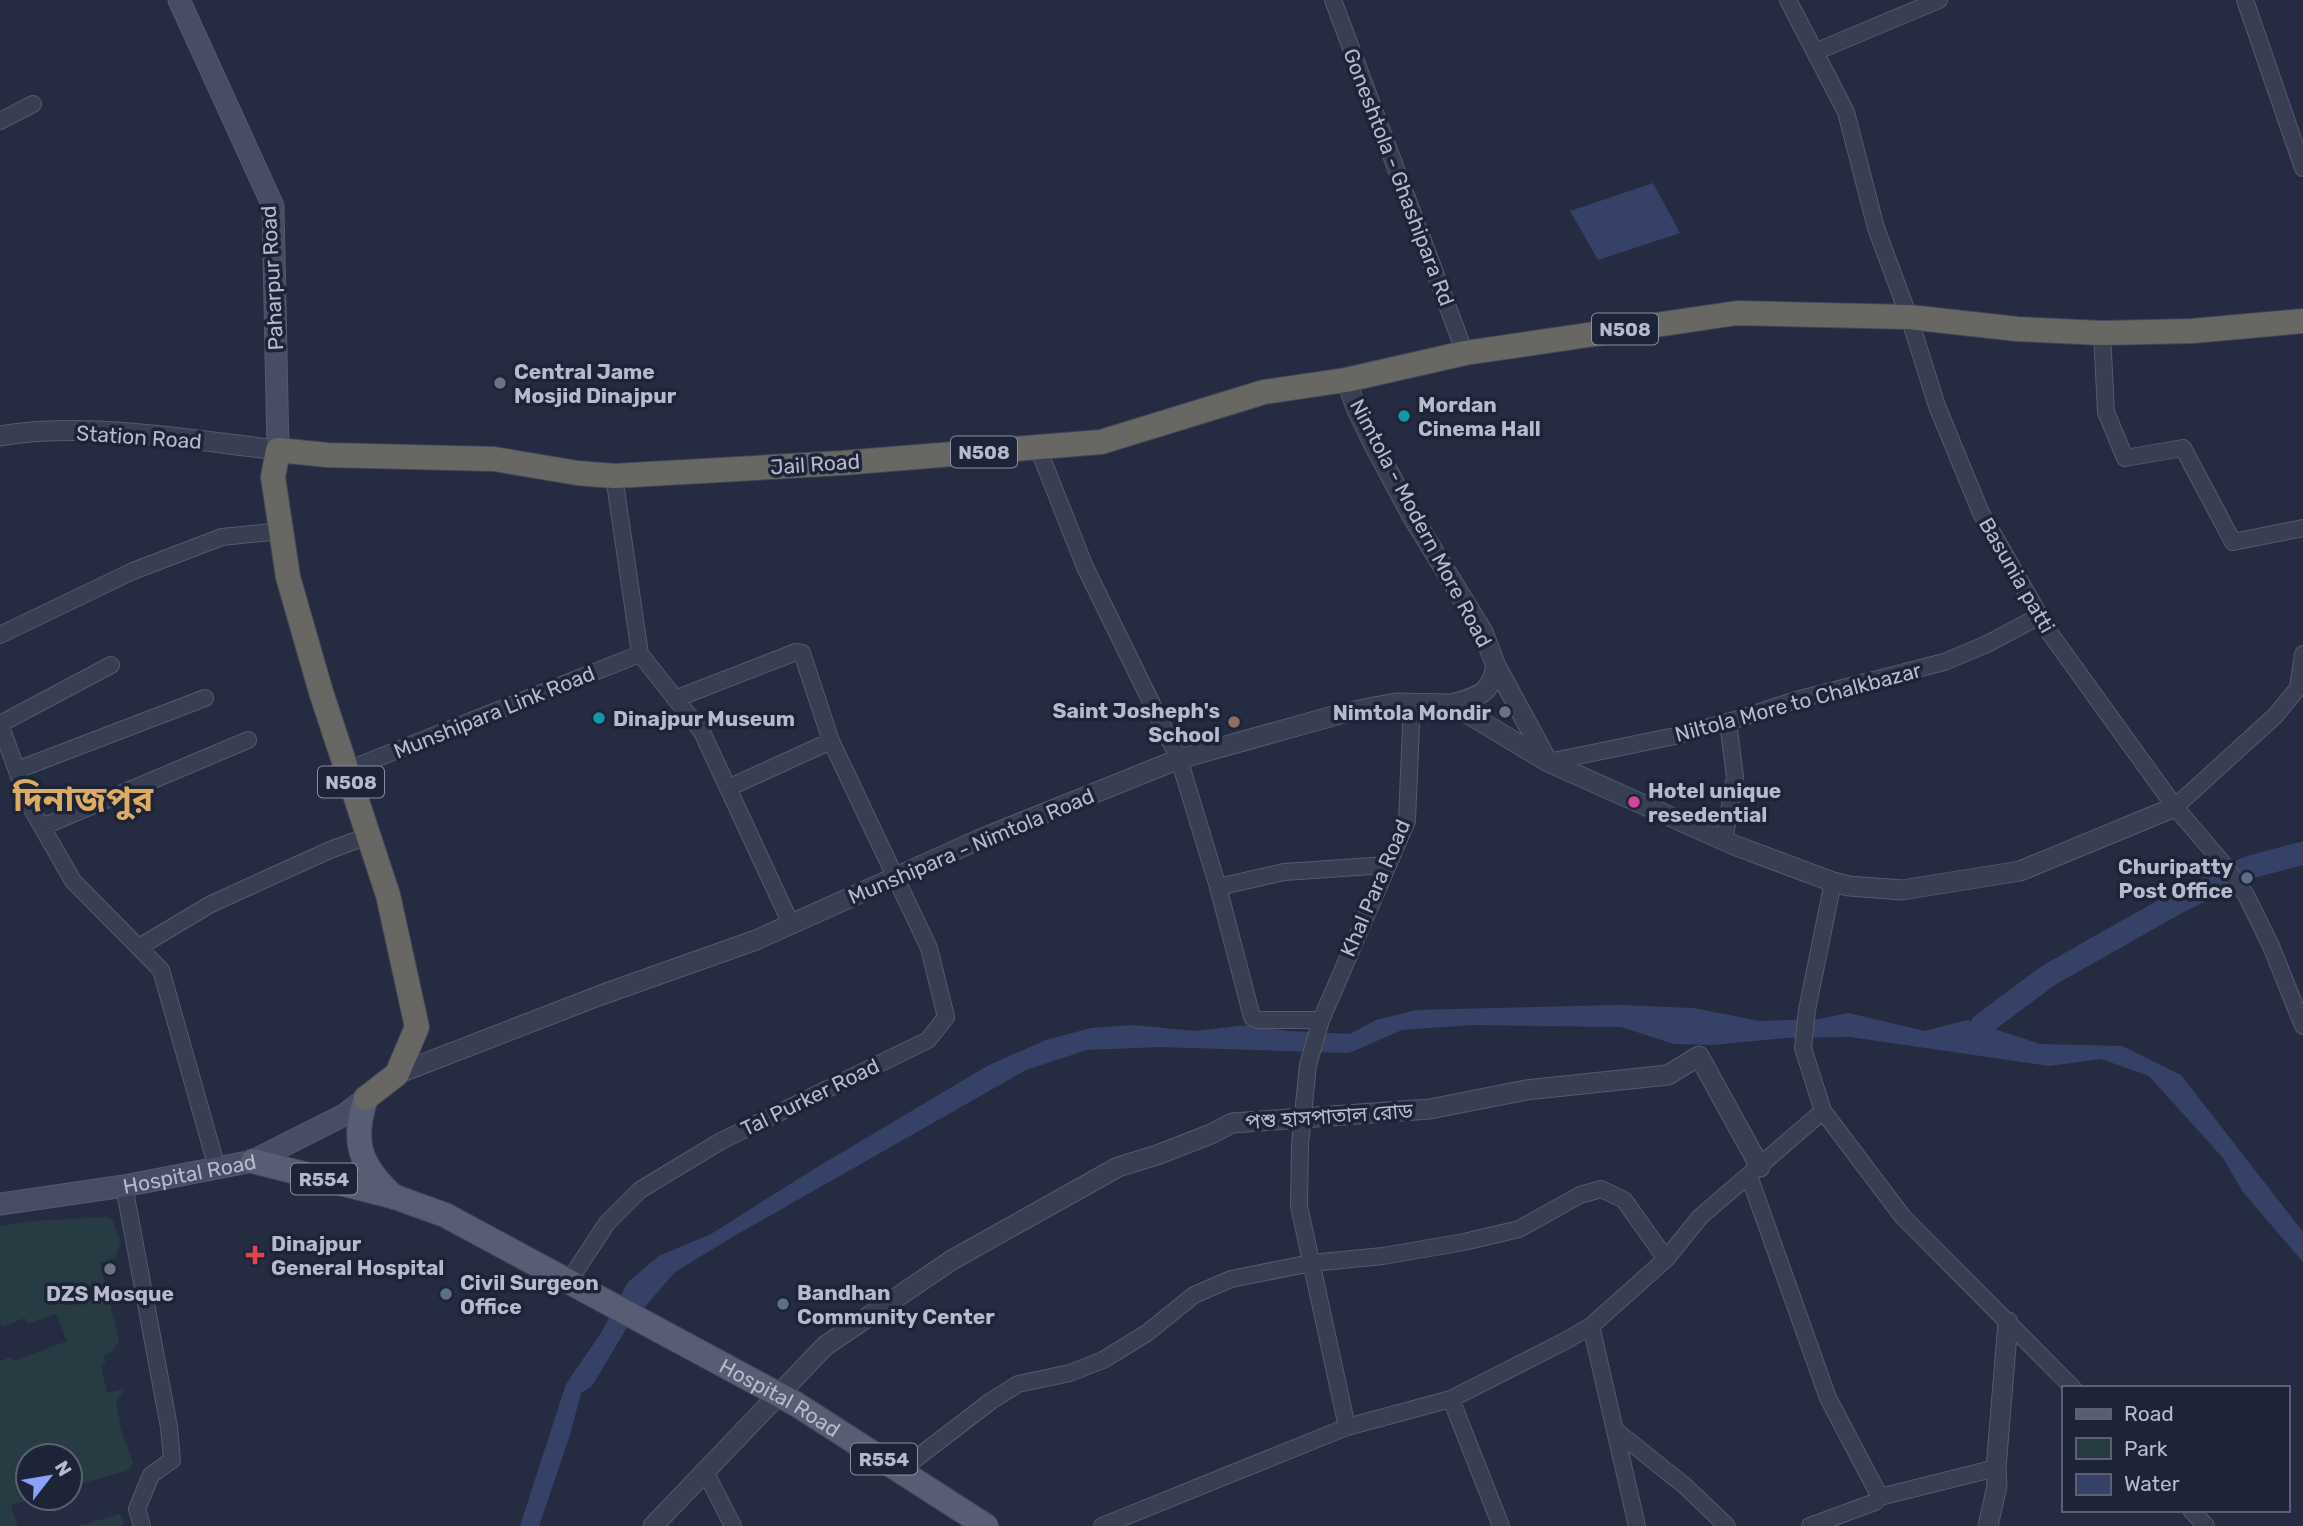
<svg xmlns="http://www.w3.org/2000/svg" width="2303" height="1526" font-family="Rubik,'Noto Sans Bengali',sans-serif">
<rect width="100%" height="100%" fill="#252c42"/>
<path fill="#273b43" d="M107,1217l6,4 7,21 -4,15 -16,6 19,78 -6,10 -9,5 2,8 -5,2 6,27 17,-4 -8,14 6,31 11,28 -4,8 -59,17v-31h-42v42h6l-23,7 6,21h-17v-165l11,-4 3,4 53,-20 -11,-27 -28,10 -3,-6 -23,9 -2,-7v-94l31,-5z
M120,1514l4,12h-45z"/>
<path fill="#364168" d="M1653,183l27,50 -82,27 -28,-49z
M1619,1005l74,3 67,13 59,-2 29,-6 77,18 42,-11 73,24 82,2 59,29 122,157v30l-60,-70 -20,-34 -74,-82 -48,-17 -52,7 -199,-29 -65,1 -72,7 -39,-1 -53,-17 -148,-2 -71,5 -53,23 -190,-6 -72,3 -61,20 -290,165 -61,37 -49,57 -34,57 -11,7 -11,42 -31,91h-19l46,-142 35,-51 27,-51 31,-26 52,-22 103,-65 175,-104 57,-25 45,-12 42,-3 62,6 53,-6 40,6 62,3 26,-14 40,-10z"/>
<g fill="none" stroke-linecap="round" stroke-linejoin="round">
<path stroke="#364168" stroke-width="23" d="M1982,1025l67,-50 131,-74 67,-33 56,-15"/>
<g stroke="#545a6c" stroke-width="18">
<path id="minor" d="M1333,0l132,353
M1788,0l58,112 30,116 33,89 28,89 44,107 68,119 126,175 46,54 25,34 25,51 32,80
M2245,0l58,168
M1815,52l124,-52
M0,121l33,-17
M2102,333l4,79 19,46 58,-10 50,94 70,-14
M1038,448l47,119 94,192 39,128 66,-15 103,-7
M614,476l26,178 62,78 89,192
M0,635l133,-64 89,-34 59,-6
M111,665l-111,59 29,80 44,77 88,89 56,198
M1548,762l127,-26 60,-16 61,-20 148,-38 43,-18 53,-28
M17,770l188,-72
M347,770l293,-116
M728,788l103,-47
M2175,807l100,-91 23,-28 5,-34
M42,827l206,-87
M1724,841l11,-64 -7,-55
M1833,882l-26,128 -4,38 20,63 80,106 170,171
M1218,887l34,130 6,3h63
M139,947l72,-43 119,-54 38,-14
M1749,1176l79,222 52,99 116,-29
M124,1186l45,241 3,33 -21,15 -14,34 5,17
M569,1281l38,-58 33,-33 81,-49 207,-101 18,-23 -17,-69 -98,-207 -29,-88 -6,-1 -121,47
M1591,1326l46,200
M1451,1399l50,127
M1347,1427l-48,-221 1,-62 8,-79 13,-45 86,-199 5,-118
M1615,1430l70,56 42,40
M901,1470l90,-69 27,-17 52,-11 33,-13 44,-27 47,-38 37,-16 80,-16 72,-7 81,-14 55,-13 61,-34 21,-6 23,11 42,59
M705,1471l28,55
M2191,1510l15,16
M1102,1526l245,-99 104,-28 114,-58 26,-15 75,-67 34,-42 123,-106
M1810,1526l65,-24 5,-5"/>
</g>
<g stroke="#545a6c" stroke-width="21">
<path id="tertiary" d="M1346,380l11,30 17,35 38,71 71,116 13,34 52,96 186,83 99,37 16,4 53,4 118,-19 155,-64
M0,436c85,-15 191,4 278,14
M1452,704c27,-8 38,-9 44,-38
M397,1074l204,-79 155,-55 222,-100 201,-81 161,-45 29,-6 27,-5 56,1 96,58
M653,1526l172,-180 127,-86 166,-93 39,-12 54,-21 21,-11 198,-14 96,-19 142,-15 31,-19 61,111
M1988,1526l9,-40 -1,-18 12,-146"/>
</g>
<g stroke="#545a6c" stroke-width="23">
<g id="secondary">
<path d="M179,0l94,206 5,244"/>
<path id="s1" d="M0,1204l124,-18 129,-25 91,-46 22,-17"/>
</g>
</g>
<g stroke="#43485b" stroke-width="26">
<g id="primary">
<path d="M366,1098c-15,44 -6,68 28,99"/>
<path id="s2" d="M253,1161l142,36 50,18 351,189 190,122"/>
</g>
</g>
<g stroke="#414759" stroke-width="26">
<path id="trunk" d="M366,1098l31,-24 20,-47 -29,-132 -67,-203 -33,-115 -15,-100 5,-27 49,5 167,4 83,14 37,3 228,-13 259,-21 163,-50 82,-12 119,-27 272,-40 172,4 108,12 85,4 90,-2 111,-10"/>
</g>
<use href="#minor" stroke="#393f52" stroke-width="16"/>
<use href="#tertiary" stroke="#393f52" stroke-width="19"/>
<use href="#secondary" stroke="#474d65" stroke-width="21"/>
<use href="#primary" stroke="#575d72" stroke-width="24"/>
<use href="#trunk" stroke="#686764" stroke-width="24"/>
</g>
<g fill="#6b7280" stroke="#1e2437" stroke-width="2.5">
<circle cx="500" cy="383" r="7"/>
<circle cx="1505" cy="712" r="7"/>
<circle cx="110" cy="1269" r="7"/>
</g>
<g fill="#0f9aa8" stroke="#1e2437" stroke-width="2.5">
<circle cx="1404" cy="416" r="7"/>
<circle cx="599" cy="718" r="7"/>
</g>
<circle fill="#8d6e63" stroke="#1e2437" stroke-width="2.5" cx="1234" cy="722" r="7"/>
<circle fill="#d1479c" stroke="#1e2437" stroke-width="2.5" cx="1634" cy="802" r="7"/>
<g fill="#5c6f8a" stroke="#1e2437" stroke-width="2.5">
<circle cx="2247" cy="878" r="7"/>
<circle cx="446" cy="1294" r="7"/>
<circle cx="783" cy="1304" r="7"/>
</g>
<path fill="#e0444e" stroke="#1e2437" stroke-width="2.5" d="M251.5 1244.5h7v7h7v7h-7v7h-7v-7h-7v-7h7z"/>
<g text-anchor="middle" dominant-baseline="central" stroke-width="7" stroke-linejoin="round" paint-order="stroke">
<g fill="#1e2437" stroke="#888d9f" stroke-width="2">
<rect x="1592" y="313.5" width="66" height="31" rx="5"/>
<rect x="951" y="436.5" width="66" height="31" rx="5"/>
<rect x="318" y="766.5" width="66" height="31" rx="5"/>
<rect x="291" y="1163.5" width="66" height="31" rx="5"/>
<rect x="851" y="1443.5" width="66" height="31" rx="5"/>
</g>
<g font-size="19" font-weight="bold" fill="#b6bacc">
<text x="1625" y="329">N508</text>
<text x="984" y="452">N508</text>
<text x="351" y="782">N508</text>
<text x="324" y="1179">R554</text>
<text x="884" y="1459">R554</text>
</g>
<g font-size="21" fill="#b6bacc" stroke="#1e2437">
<text transform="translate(1399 177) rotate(69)">Goneshtola - Ghashipara Rd</text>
<text transform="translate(272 278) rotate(-93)">Paharpur Road</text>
<text transform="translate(139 437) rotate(4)">Station Road</text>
<text transform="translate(815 464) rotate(-4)">Jail Road</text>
<text transform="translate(1421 523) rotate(62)">Nimtola - Modern More Road</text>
<text transform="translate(2017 575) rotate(60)">Basunia patti</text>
<text transform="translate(1798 702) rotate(-15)">Niltola More to Chalkbazar</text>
<text transform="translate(494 712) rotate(-22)">Munshipara Link Road</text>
<text transform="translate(971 846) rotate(-23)">Munshipara - Nimtola Road</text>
<text transform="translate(1375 888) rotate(-67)">Khal Para Road</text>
<text transform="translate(810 1097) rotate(-26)">Tal Purker Road</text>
<text transform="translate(1329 1116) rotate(-4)">পশু হাসপাতাল রোড</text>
<text stroke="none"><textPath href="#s1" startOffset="192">Hospital Road</textPath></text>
<text stroke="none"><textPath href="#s2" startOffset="581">Hospital Road</textPath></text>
</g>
<g font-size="21" font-weight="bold" fill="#b6bacc" stroke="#1e2437" text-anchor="start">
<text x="514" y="371">Central Jame<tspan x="514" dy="24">Mosjid Dinajpur</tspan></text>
<text x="1418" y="404">Mordan<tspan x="1418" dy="24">Cinema Hall</tspan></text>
<text x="1220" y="710" text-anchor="end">Saint Josheph's<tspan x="1220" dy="24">School</tspan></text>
<text x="1491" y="712" text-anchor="end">Nimtola Mondir</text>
<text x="613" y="718">Dinajpur Museum</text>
<text x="1648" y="790">Hotel unique<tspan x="1648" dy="24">resedential</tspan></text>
<text x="2233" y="866" text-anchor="end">Churipatty<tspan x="2233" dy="24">Post Office</tspan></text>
<text x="271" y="1243">Dinajpur<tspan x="271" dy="24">General Hospital</tspan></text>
<text x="460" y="1282">Civil Surgeon<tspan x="460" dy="24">Office</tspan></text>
<text x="797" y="1292">Bandhan<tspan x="797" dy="24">Community Center</tspan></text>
<text x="110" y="1293" text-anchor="middle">DZS Mosque</text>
</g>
<g font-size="35" font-weight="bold" fill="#dbac62" stroke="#1e2437">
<text x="83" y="799">দিনাজপুর</text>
</g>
</g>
<rect x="2062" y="1386" width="228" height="126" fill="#1e2437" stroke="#5b6073" stroke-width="2"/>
<rect x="2076" y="1409" width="35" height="10" fill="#575d72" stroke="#5b6073" stroke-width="2"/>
<text x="2124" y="1421" font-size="21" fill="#b6bacc">Road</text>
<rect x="2076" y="1438" width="35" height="21" fill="#273b43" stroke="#5b6073" stroke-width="2"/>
<text x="2124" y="1456" font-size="21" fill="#b6bacc">Park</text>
<rect x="2076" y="1474" width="35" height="21" fill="#364168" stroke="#5b6073" stroke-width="2"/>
<text x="2124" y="1491" font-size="21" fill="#b6bacc">Water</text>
<g transform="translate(49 1477) rotate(59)"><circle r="33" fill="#1e2437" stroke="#5b6073" stroke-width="2"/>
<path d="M0-5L12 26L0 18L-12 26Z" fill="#8aa2fd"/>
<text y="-10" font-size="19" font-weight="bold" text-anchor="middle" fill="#b6bacc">N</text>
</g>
</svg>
